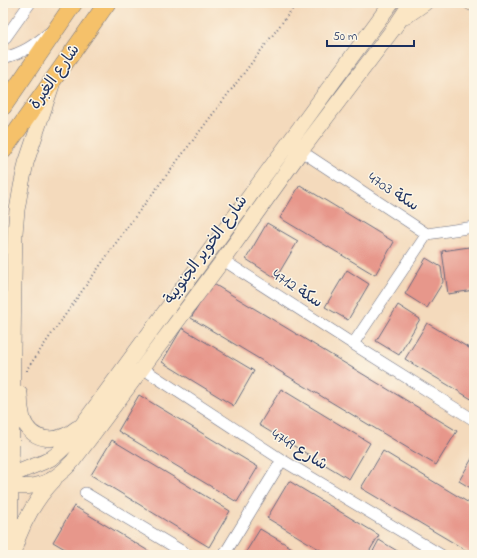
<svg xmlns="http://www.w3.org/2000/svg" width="477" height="558" font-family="'Indie Flower','Playpen Sans Arabic',sans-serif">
<rect width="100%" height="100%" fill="#fcf5e5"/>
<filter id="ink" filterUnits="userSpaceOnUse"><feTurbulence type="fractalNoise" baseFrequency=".025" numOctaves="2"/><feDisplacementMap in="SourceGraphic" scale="8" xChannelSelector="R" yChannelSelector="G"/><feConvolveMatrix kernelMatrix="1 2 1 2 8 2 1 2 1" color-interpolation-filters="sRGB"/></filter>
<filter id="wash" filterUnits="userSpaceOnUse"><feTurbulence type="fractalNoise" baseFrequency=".012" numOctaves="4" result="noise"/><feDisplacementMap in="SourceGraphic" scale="16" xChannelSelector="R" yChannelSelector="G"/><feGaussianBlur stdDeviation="0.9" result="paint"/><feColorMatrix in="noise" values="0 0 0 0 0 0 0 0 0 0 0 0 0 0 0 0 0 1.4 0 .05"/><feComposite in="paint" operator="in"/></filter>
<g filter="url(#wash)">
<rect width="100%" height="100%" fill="#f4dabc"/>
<g id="blocks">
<path fill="#e7978b" d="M300,185l94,57 -19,33 -95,-57z
M267,223l31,18 -22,37 -30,-19z
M469,247h5v43l-26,4 -6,-43z
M426,258l15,9 2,15 -16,26 -22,-14z
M347,270l22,14 -21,36 -23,-13z
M212,283l245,148 -21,34 -245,-147z
M398,305l22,14 -21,36 -23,-14z
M427,323l47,28v46l-1,3 -68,-41z
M182,328l72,43 -20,35 -72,-44z
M281,389l89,54 -21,36 -90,-54z
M139,395l119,72 -21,35 -119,-71z
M112,440l118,71 -21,36 -118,-72z
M383,451l91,55v49l-113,-67z
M474,455v35l-15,-9z
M289,481l90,54 -12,20h-38l-62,-37z
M74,506l48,29 33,20h-80l-22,-13z
M260,529l24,14 19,12h-59z
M379,540l25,15h-33z"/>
</g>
</g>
<g filter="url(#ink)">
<use href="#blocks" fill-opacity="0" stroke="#676b7f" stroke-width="1"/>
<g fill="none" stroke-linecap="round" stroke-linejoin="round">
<g stroke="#676b7f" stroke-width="12">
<path id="street" d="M3,41l27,-38
M3,58c20,-5 30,-12 46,-25
M301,151l126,83 47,-7
M223,260l130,84 121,76
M353,344l74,-110
M142,368l140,92 159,95
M85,493l103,62
M224,555l58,-95"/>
</g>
<g stroke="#676b7f" stroke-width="16">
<path id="secondary" d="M471,3l3,1
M405,17l20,-14
M20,394c0,9 1,17 3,25 9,25 36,24 54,9
M3,484c10,-13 32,-17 47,-25 8,-5 15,-12 21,-19l320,-437
M11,486c28,3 43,-4 62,-25l150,-201 78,-109 96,-127 14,-21
M14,550c8,-27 21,-50 40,-70
M10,555l4,-274 1,-48 2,-23 4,-23 5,-24 26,-78"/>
</g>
<g stroke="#676b7f" stroke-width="18">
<path id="primary" d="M3,107l71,-104
M3,151l104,-148"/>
</g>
<path stroke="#676b7f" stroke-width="2" stroke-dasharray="1 3" stroke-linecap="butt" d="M27,371v-2l101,-143 169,-223"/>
<use href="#street" stroke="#fff" stroke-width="11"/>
<use href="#secondary" stroke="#fbe6c4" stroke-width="15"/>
<use href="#primary" stroke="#f5c16b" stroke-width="17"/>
</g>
</g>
<g text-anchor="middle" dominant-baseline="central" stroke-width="3" stroke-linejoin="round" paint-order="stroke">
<g font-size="16" fill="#1b2f5e" stroke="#fcf5e5">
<text transform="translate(55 77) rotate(-55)">شارع الغبرة</text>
<text transform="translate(393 192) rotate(33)">4703 سكة</text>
<text transform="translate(206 250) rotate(-54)">شارع الخوير الجنوبية</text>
<text transform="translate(297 289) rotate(33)">سكة 4712</text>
<text transform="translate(299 450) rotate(32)">4749 شارع</text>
</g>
</g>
<rect width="477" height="558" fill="none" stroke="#fcf5e5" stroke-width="16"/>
<path d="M327 40v6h87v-6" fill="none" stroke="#1b2f5e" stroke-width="2"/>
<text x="333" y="40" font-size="12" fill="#1b2f5e" stroke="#fcf5e5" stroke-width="3" paint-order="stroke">50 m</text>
</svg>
